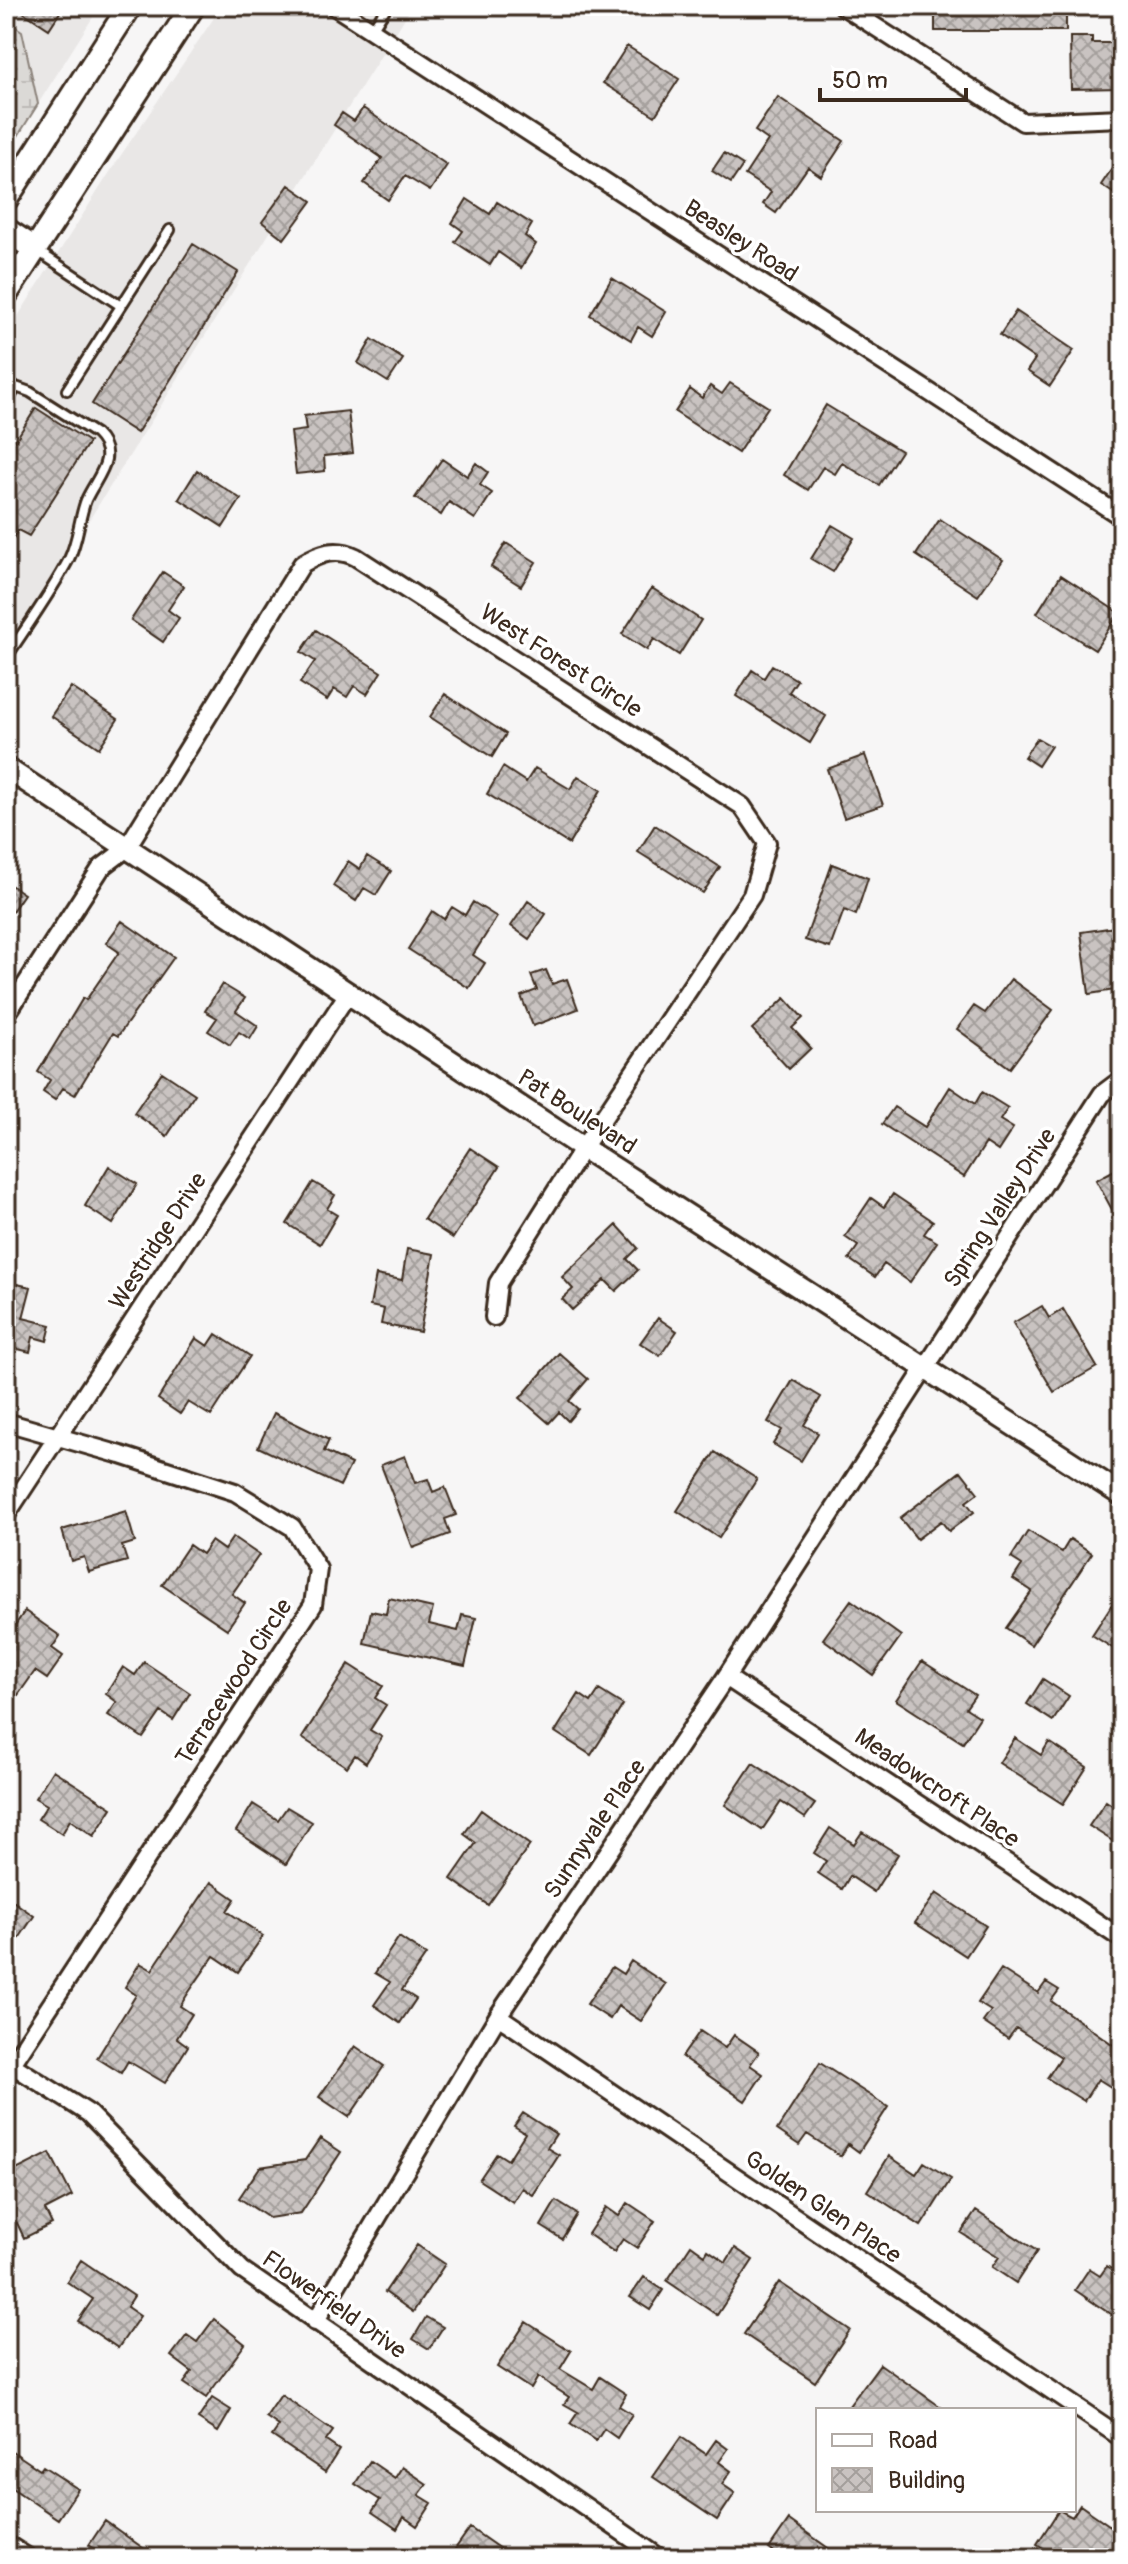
<svg xmlns="http://www.w3.org/2000/svg" width="1128" height="2564" font-family="Pangolin,sans-serif">
<defs>
<pattern id="wetland-marsh" width="20" height="14" patternUnits="userSpaceOnUse" patternTransform="scale(2)"><rect width="20" height="14" fill="#dbd9d6"/><path d="M1 5h8M5 5V1M11 12h8M15 12V8" fill="none" stroke="#bdbab7"/></pattern>
<pattern id="building-cross-hatch" width="8" height="8" patternUnits="userSpaceOnUse" patternTransform="scale(2)"><rect width="8" height="8" fill="#c9c3c1"/><path d="M0 0l8 8M0 8l8-8" fill="none" stroke="#a49f9c"/></pattern>
</defs>
<rect width="100%" height="100%" fill="#f7f6f6"/>
<filter id="ink" filterUnits="userSpaceOnUse"><feTurbulence type="fractalNoise" baseFrequency=".0125" numOctaves="2"/><feDisplacementMap in="SourceGraphic" scale="16" xChannelSelector="R" yChannelSelector="G"/><feConvolveMatrix kernelMatrix="1 2 1 2 8 2 1 2 1" color-interpolation-filters="sRGB"/></filter>
<g filter="url(#ink)">
<path fill="#e9e7e6" d="M6,6h94l-62,98 -16,-73 -16,-11z
M222,6h94l68,45 -378,601v-317l111,-174z
M352,6h60l-17,28z"/>
<path fill="url(#wetland-marsh)" stroke="#8b827a" stroke-width="2" d="M6,20l16,11 16,73 -32,51z"/>
<path fill="url(#building-cross-hatch)" stroke="#3b2a1e" stroke-width="2" d="M14,6h50l-15,23z
M935,6h131v25h-131z
M1070,37h22v6h30v45l-51,1z
M627,46l52,33 -24,37 -52,-33z
M778,97l66,44 -23,35 -13,-9 -32,46 -13,-9 8,-12 -26,-17 23,-35 -13,-9z
M363,108l84,57 -17,26 -25,-15 -17,24 -24,-17 18,-25 -48,-33 8,-12 12,8z
M724,153l19,12 -12,18 -19,-12z
M1122,154v45l-21,-14z
M289,185l23,16 -28,38 -22,-17z
M467,199l23,15 7,-12 35,22 -7,12 11,8 -15,24 -23,-16 -8,13 -35,-23 8,-11 -11,-8z
M193,244l45,28 -101,161 -45,-29z
M612,278l54,34 -14,24 -14,-9 -7,13 -41,-25z
M1016,311l58,39 -24,36 -23,-15 8,-12 -35,-24z
M372,339l31,20 -15,23 -30,-19z
M730,383l38,24 -30,46 -63,-41 15,-23 12,9 8,-12 12,8z
M826,405l75,46 -22,34 -37,-22 -7,11 -12,-7 -15,23 -24,-15z
M36,408l53,34 -60,94 -11,-6 -12,20v-95z
M348,411l5,42 -29,3 1,15 -29,3 -5,-42 15,-2 -2,-14z
M442,459l25,17 9,-13 12,9 -8,13 12,8 -17,26 -26,-17 -8,13 -26,-17z
M197,470l44,29 -18,28 -44,-28z
M940,519l63,41 -25,36 -62,-41z
M832,525l22,13 -21,34 -22,-13z
M506,543l30,19 -15,24 -30,-19z
M163,572l21,14 -16,24 11,8 -16,24 -32,-22z
M1061,575l58,38 -24,37 -58,-37z
M652,588l49,32 -22,35 -25,-16 -7,11 -25,-16z
M316,630l65,42 -14,22 -13,-8 -7,11 -13,-8 -7,11 -27,-17 15,-22 -14,-9z
M772,665l25,15 -8,12 37,24 -16,27 -74,-47 16,-26 12,8z
M71,687l47,32 -19,29 -48,-32z
M445,694l61,40 -14,23 -62,-40z
M1037,738l14,8 -13,20 -14,-9z
M865,755l18,50 -39,13 -17,-49z
M503,767l23,15 9,-14 35,21 8,-13 23,14 -32,54 -82,-50z
M655,825l65,42 -17,26 -65,-41z
M367,856l24,15 -15,24 -12,-7 -8,13 -23,-15 15,-25 12,8z
M832,864l36,14 -12,37 -12,-5 -14,38 -25,-8z
M6,882l18,12 -18,26z
M528,901l18,13 -17,25 -18,-13z
M473,902l24,15 -24,38 12,8 -16,25 -61,-39 24,-38 12,8 8,-12 13,8z
M122,921l52,36 -56,79 -5,-3 -38,62 -12,-7 -8,12 -12,-8 7,-12 -12,-8 45,-74 3,2 33,-48 -13,-9z
M1122,926v63l-33,5 -8,-62z
M546,970l6,14 15,-5 11,30 -45,17 -12,-30 16,-6 -6,-15z
M1011,979l42,31 -43,58 -53,-39 17,-23 11,7z
M222,984l23,14 -9,13 22,15 -8,13 -11,-7 -9,13 -22,-14 9,-13 -12,-7z
M785,998l18,20 -11,10 19,20 -22,21 -37,-40z
M162,1072l33,22 -28,42 -33,-23z
M950,1087l25,17 7,-12 26,16 -8,12 13,8 -15,23 -12,-8 -22,34 -82,-53 12,-17 31,20z
M470,1148l29,19 -46,71 -29,-19z
M109,1166l28,18 -24,40 -28,-18z
M1122,1166v62l-26,-48z
M313,1182l22,13 -8,14 10,6 -17,29 -33,-20z
M893,1194l40,27 -9,13 13,8 -27,40 -26,-18 -9,13 -26,-18 9,-13 -13,-9 26,-39 13,9z
M617,1225l21,23 -11,11 11,11 -22,21 -11,-11 -33,30 -10,-11 11,-10 -11,-12z
M407,1249l27,5 -14,78 -39,-8 3,-15 -14,-3 6,-31 26,5z
M17,1284l14,3 -8,31 28,7 -4,16 -14,-4 -3,15 -24,-6v-32h3z
M1042,1306l7,12 14,-9 34,58 -43,25 -41,-69z
M658,1318l19,13 -17,25 -20,-13z
M216,1334l34,22 -39,60 -23,-14 -8,12 -22,-15 38,-61 12,8z
M559,1353l29,26 -19,22 9,8 -10,12 -9,-9 -10,11 -29,-25z
M793,1380l28,17 -17,28 14,8 -17,28 -28,-17 9,-14 -14,-8z
M274,1413l55,27 -5,11 27,13 -11,22 -82,-39z
M715,1452l42,27 -38,59 -42,-27z
M405,1456l10,27 13,-4 5,13 12,-5 11,28 -11,4 5,15 -37,14 -32,-83z
M961,1471l17,22 -12,9 8,10 -25,19 -8,-10 -24,18 -17,-21z
M126,1511l9,31 -13,4 5,15 -38,11 -5,-15 -13,4 -9,-31z
M1028,1531l34,21 8,-13 22,14 -61,92 -25,-17 26,-37 -19,-12 9,-14 -11,-7z
M233,1537l26,18 -27,39 13,9 -18,26 -65,-44 27,-40 13,9 9,-13 13,9z
M1122,1589v65l-30,-19z
M389,1598l44,10 -4,16 29,7 4,-16 14,3 -11,48 -101,-23 7,-32 15,3z
M851,1600l50,36 -28,39 -50,-36z
M25,1611l35,25 -8,12 11,8 -16,23 -12,-8 -29,41v-74z
M922,1661l53,34 -9,13 14,9 -17,26 -67,-43z
M144,1662l46,31 -17,27 -12,-8 -18,26 -35,-23 9,-13 -11,-8 17,-27 12,8z
M349,1664l34,22 -8,12 11,7 -16,25 12,7 -16,26 -11,-8 -8,12 -45,-29z
M1043,1679l26,17 -16,25 -26,-17z
M599,1690l24,15 -32,50 -36,-23 24,-38 12,8z
M1015,1738l26,17 8,-13 38,25 -24,37 -64,-41z
M753,1763l62,41 -10,14 -24,-16 -19,28 -37,-25z
M53,1770l59,38 -18,28 -24,-16 -8,14 -24,-15 9,-14 -12,-7z
M1106,1801l16,11v35l-33,-21z
M253,1804l25,16 9,-13 25,15 -26,42 -50,-33z
M481,1810l49,35 -42,60 -37,-26 25,-36 -12,-9z
M830,1828l24,16 8,-12 36,22 -24,38 -24,-16 -8,13 -24,-16 8,-12 -12,-8z
M211,1882l24,17 -8,12 36,25 -25,36 -24,-16 -25,36 -9,14 12,8 -15,24 11,8 -23,37 -37,-22 -7,12 -24,-15 39,-63 -11,-8 15,-24 12,7z
M936,1893l50,33 -20,30 -51,-33z
M6,1896l28,20 -28,42z
M399,1937l27,18 -24,35 14,9 -16,24 -26,-18 16,-23 -15,-9z
M631,1961l35,23 -25,37 -23,-15 -8,13 -23,-15 25,-37 11,7z
M1001,1969l37,24 8,-11 13,8 -8,11 71,50v43l-24,-15 -14,22 -37,-23 14,-21 -45,-29 -8,11 -25,-17 8,-11 -13,-8z
M700,2031l25,17 9,-13 25,17 -9,13 13,9 -18,27 -63,-44z
M355,2046l29,20 -35,51 -30,-20z
M820,2063l68,44 -29,45 -11,-8 -7,12 -34,-22 -8,11 -22,-15z
M523,2113l33,21 -9,14 12,7 -26,40 -11,-7 -9,14 -34,-22 18,-27 11,7 17,-27 -11,-7z
M320,2138l21,14 -40,61 -32,5 -30,-20 21,-31 45,-7z
M50,2153l22,43 -27,14 7,14 -28,14 -7,-15 -11,6v-54z
M889,2156l27,18 8,-12 27,17 -30,47 -54,-35z
M556,2201l21,13 -15,25 -21,-13z
M628,2203l27,18 -18,27 -14,-9 -9,13 -26,-18 18,-27 13,9z
M976,2211l61,40 -21,32 -24,-16 7,-10 -38,-24z
M417,2245l28,19 -32,48 -28,-20z
M691,2245l14,10 3,-5 18,12 9,-14 18,12 -36,55 -50,-34z
M81,2260l53,36 -7,11 13,9 -22,32 -40,-27 15,-22 -26,-17z
M1107,2266l15,10v46l-47,-32 14,-21 11,7z
M644,2277l19,13 -13,20 -20,-13z
M779,2282l71,48 -35,52 -71,-48z
M426,2317l17,10 -14,22 -16,-10z
M214,2319l31,25 -39,54 -22,-15 8,-11 -21,-16 16,-21 10,7z
M526,2322l45,29 -11,18 33,20 7,-12 26,17 -7,12 13,8 -15,24 -13,-9 -8,12 -26,-17 8,-12 -14,-8 5,-7 -31,-20 -7,12 -34,-22z
M880,2364l65,46h-99z
M281,2395l52,36 -7,10 13,9 -14,22 -53,-36 7,-10 -13,-9z
M212,2398l19,12 -13,22 -20,-13z
M681,2437l25,17 10,-14 12,9 -9,13 12,9 -9,13 13,9 -18,27 -64,-43z
M6,2447l34,23 3,-4 35,23 -20,30 -52,-35z
M370,2461l25,17 7,-11 25,17 -8,11 13,8 -15,23 -13,-9 -7,12 -25,-17 8,-12 -25,-16z
M1080,2505l42,29v13l-8,11h-56l-21,-14 22,-34 13,7z
M789,2520l53,38h-60l-13,-9z
M105,2521l52,37h-49l-19,-13z
M470,2528l43,30h-46l-12,-9z"/>
<g fill="none" stroke-linecap="round" stroke-linejoin="round">
<g stroke="#3b2a1e" stroke-width="14">
<path id="service" d="M372,30l15,-24
M36,250l85,56
M6,381l10,6 -10,17
M67,390l103,-160
M6,658c21,-32 45,-65 63,-99 9,-18 10,-41 17,-59 10,-23 34,-43 10,-66l-66,-42 -14,-5"/>
</g>
<g stroke="#3b2a1e" stroke-width="22">
<path id="minor" d="M334,6l788,511
M843,6l180,116 99,-4
M6,1015l95,-147 25,-19 176,-285c18,-11 34,-17 54,-7l386,249 25,37 -15,52 -169,253 -85,135 -4,34
M6,1422l115,33 114,37 57,35 26,42 -5,36 -307,468
M6,1515l343,-523
M726,1677l396,262
M498,2016l624,422
M6,2061l82,52 154,157 418,288
M315,2322l183,-306 228,-339 376,-583 20,-15"/>
</g>
<g stroke="#3b2a1e" stroke-width="26">
<path id="tertiary" d="M6,768l577,380 539,347
M6,2546l19,12"/>
</g>
<g stroke="#3b2a1e" stroke-width="28">
<path id="secondary" d="M6,199l124,-193
M6,230l29,19
M6,294l187,-288"/>
</g>
<use href="#service" stroke="#fff" stroke-width="8"/>
<use href="#minor" stroke="#fff" stroke-width="16"/>
<use href="#tertiary" stroke="#fff" stroke-width="20"/>
<use href="#secondary" stroke="#fff" stroke-width="22"/>
</g>
</g>
<g text-anchor="middle" dominant-baseline="central" stroke-width="7" stroke-linejoin="round" paint-order="stroke">
<g font-size="24" fill="#3b2a1e" stroke="#fff">
<text transform="translate(741 241) rotate(33)">Beasley Road</text>
<text transform="translate(561 661) rotate(33)">West Forest Circle</text>
<text transform="translate(577 1112) rotate(33)">Pat Boulevard</text>
<text transform="translate(1000 1208) rotate(-57)">Spring Valley Drive</text>
<text transform="translate(158 1241) rotate(-57)">Westridge Drive</text>
<text transform="translate(234 1682) rotate(-57)">Terracewood Circle</text>
<text transform="translate(937 1788) rotate(34)">Meadowcroft Place</text>
<text transform="translate(595 1829) rotate(-56)">Sunnyvale Place</text>
<text transform="translate(823 2207) rotate(34)">Golden Glen Place</text>
<text transform="translate(334 2305) rotate(35)">Flowerfield Drive</text>
</g>
</g>
<rect width="1128" height="2564" fill="none" stroke="#fff" stroke-width="32"/>
<rect x="16" y="16" width="1096" height="2532" fill="none" stroke="#3b2a1e" stroke-width="3" filter="url(#ink)"/>
<rect x="816" y="2408" width="260" height="104" fill="#ffffff" stroke="#b1aaa5" stroke-width="2"/>
<rect x="832" y="2434" width="40" height="12" fill="#ffffff" stroke="#b1aaa5" stroke-width="2"/>
<text x="888" y="2448" font-size="24" fill="#3b2a1e">Road</text>
<rect x="832" y="2468" width="40" height="24" fill="url(#building-cross-hatch)" stroke="#b1aaa5" stroke-width="2"/>
<text x="888" y="2488" font-size="24" fill="#3b2a1e">Building</text>
<path d="M820 88v12h146v-12" fill="none" stroke="#3b2a1e" stroke-width="4"/>
<text x="832" y="88" font-size="24" fill="#3b2a1e" stroke="#ffffff" stroke-width="6" paint-order="stroke">50 m</text>
</svg>
